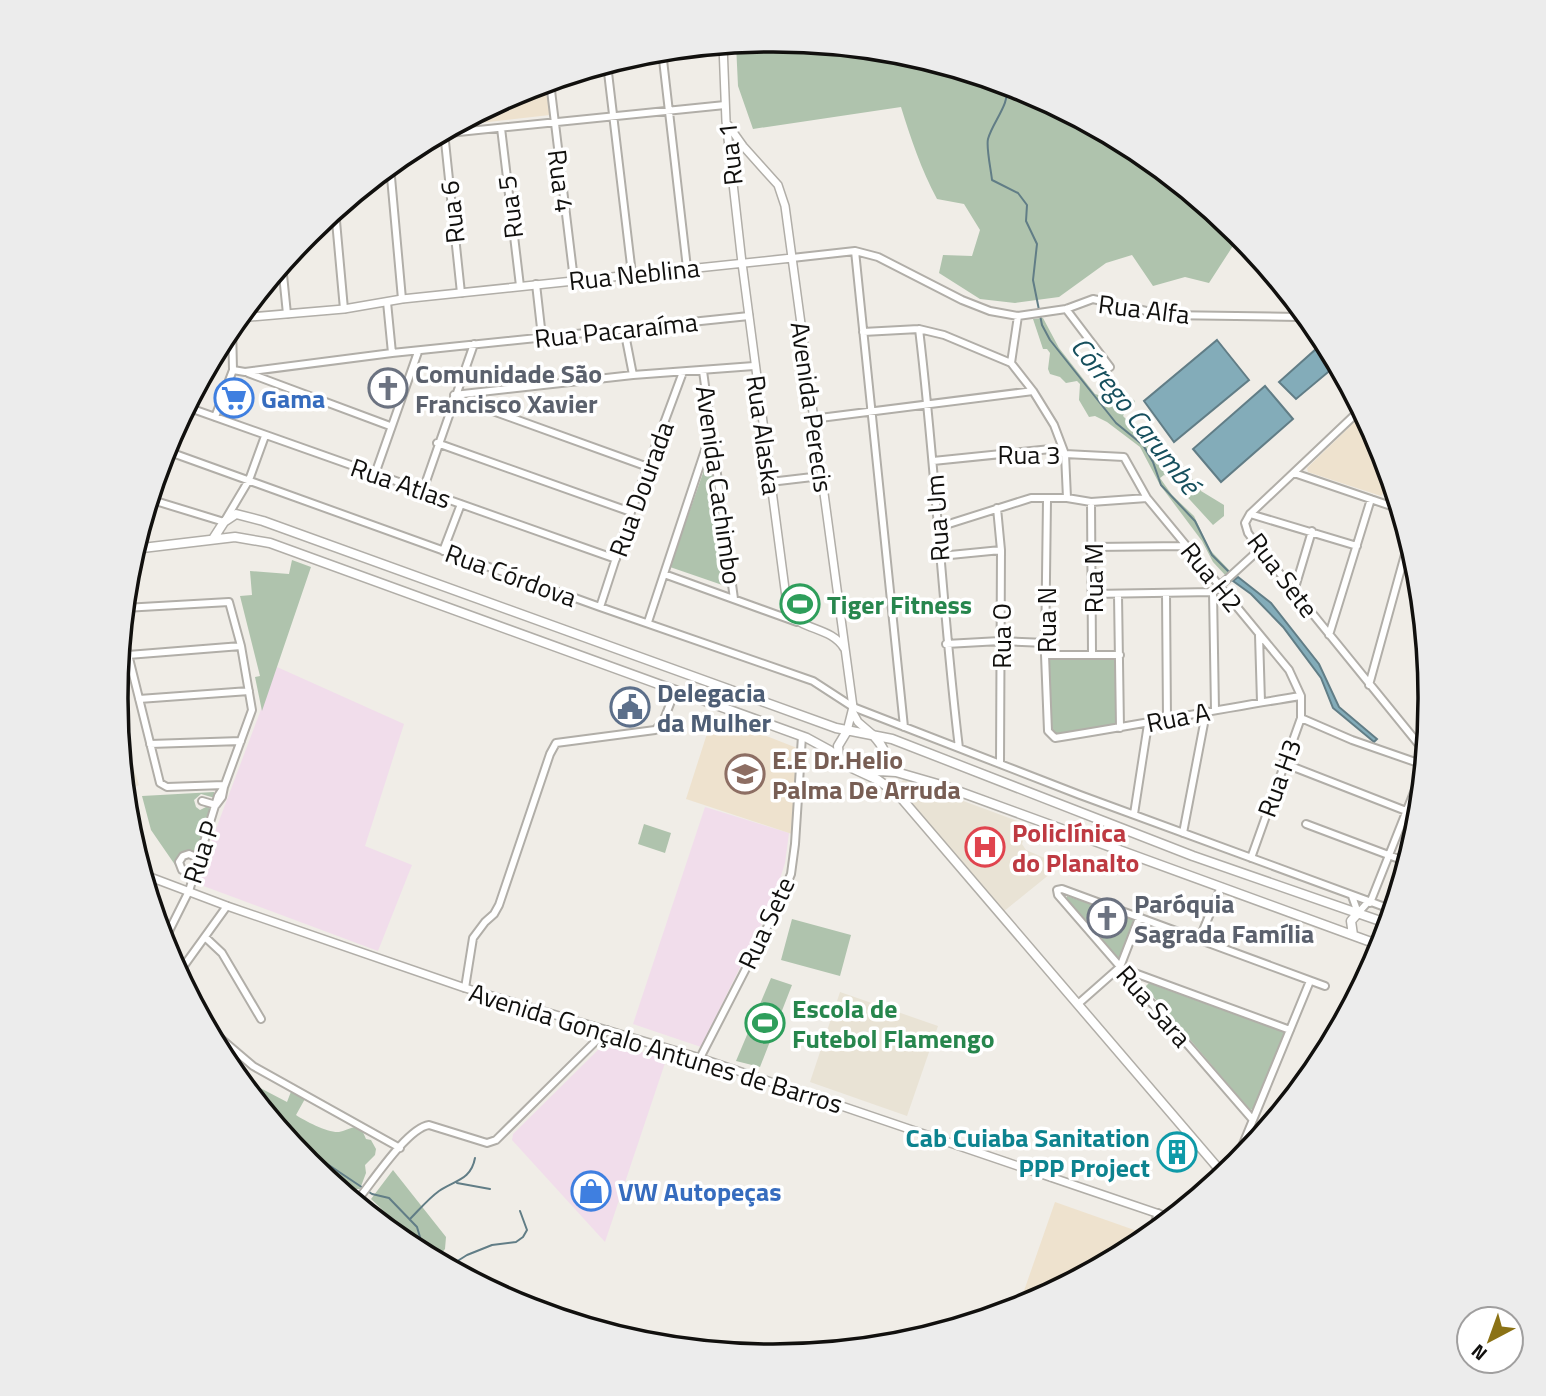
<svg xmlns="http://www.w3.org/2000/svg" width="1546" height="1396" font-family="'Titillium Web',sans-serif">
<rect width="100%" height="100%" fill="#f0ede7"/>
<path fill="#e9e3d5" d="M127,748l12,37 -14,7 -5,-42z
M904,779l124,46 -6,19 4,6 35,15 -58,47 -107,-124z
M840,992l98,34 -31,90 -97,-34z"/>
<path fill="#f1ddeb" d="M277,667l127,57 -39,122 47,19 -34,86 -180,-67 4,-18z
M705,807l84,26 -4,30 -11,35 -73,149 -68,-23z
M607,1041l59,19 -61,182 -93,-102 1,-6z"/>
<path fill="#eee2ce" d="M545,83l5,32 -96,11 68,-36z
M1363,414l18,33 11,35 -11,14 -73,-24 -1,-4z
M713,715l84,33 -5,86 -106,-35z
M1055,1202l85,30 -4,14 -118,62z"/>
<path fill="#afc3ad" d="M773,40l129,13 123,37 114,61 101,84 -31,48 -24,-6 -32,9 -21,-31 -26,8 -47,34 -44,6 -35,-4 -41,-26 4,-18 29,1 8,-26 -16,-26 -27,-5c-16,-30 -26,-60 -36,-92l-148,22 -15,-43 -2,-42z
M1043,318l16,30 36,46 7,2 14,-10 19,15 -2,7 -7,2 -3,6 5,5 15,7 25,39 6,-5 9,4 18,25 23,14v11l-11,9 -44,-48 -5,-2 -4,3 12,17 22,21 16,34 21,22 -5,4 -13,-14 -11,-21 -42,-56 -20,-38 -33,-25 -12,-6 -6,1 -10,-17 1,-16 -3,-3 -11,2 -6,-6 -10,-3 -2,-5 2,-16 -3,-4h-4l-10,-30z
M710,453l21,135 -61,-21z
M292,560l19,7 -49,144 -7,-34 5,-1 -20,-80 12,-1 -2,-24 39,3z
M1048,656h70v70l-60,9 -6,-5z
M214,792v2l3,1 -2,3 -14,-4 -7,6 2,7 4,3 12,-6 -14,48 -9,1 -10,13 3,9 -31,-45 -9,-34z
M644,824l27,9 -6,20 -27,-9z
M1067,896l68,23 -15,40h-2l-52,-60z
M792,919l59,16 -11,41 -59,-16z
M771,978l21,7 -32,82 -24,-6z
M1149,983l137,50 -32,76 -4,1 -105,-123z
M235,1075l52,27 5,-13 14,8 -10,18c9,6 32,18 43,17 5,-1 11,-4 16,-5l7,3 4,9 5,1 5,9 -1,6 -10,10 1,8 -6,16h-7l-48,-29z
M393,1170l53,67 -1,12 -5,6 3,9 -32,-17 -7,-17 -33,-31z"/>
<path fill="#83acb9" stroke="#617d86" stroke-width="2" d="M1217,340l32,40 -75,62 -30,-41z
M1316,349l17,19 -37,31 -17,-17z
M1265,386l28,33 -72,63 -28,-33z
M1238,577l33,26 48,61 20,43 38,32 -3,3 -41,-34 -12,-30 -38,-51 -32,-33 -18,-13z"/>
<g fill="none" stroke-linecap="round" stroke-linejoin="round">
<path stroke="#617d86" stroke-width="2" d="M1007,85c3,20 -14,36 -19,54 -2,8 3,31 4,41l26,13 9,12 -1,16 11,23 -4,36 9,45 8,15 66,83 27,22 10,17 8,23 34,36 17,34 18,18
M287,1137l85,57 17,4 28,29 8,27
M457,1183l33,6
M410,1219c9,-9 18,-20 29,-28 16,-11 32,-11 36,-33
M448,1267l19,-12 25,-10 24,-3 7,-5 4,-7 -7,-19"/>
<g stroke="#b1aea8" stroke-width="10">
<path id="minor" d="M662,51l25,217
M607,64l25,210
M550,82l24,198
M501,128l19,158
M444,132l17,161
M439,134l286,-29
M390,166l12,133
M335,210l9,99
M855,251l49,476
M792,258l63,-7 23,6 84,43 28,11 28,5 48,-7 27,-10 71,16 135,2 13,6
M282,265l5,49
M536,284l6,53
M387,302l5,51
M1066,309l44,58
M624,329l9,46
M919,329c17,140 23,280 40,419
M863,332l56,-3 25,6 67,28 22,28 21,34 11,29 2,44
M1011,363l7,-47
M233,370l12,2 147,-19 357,-37
M703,371l31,228
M248,373l142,53
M454,395l179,-20 121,-9
M454,397l194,70
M187,407l429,152
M1361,409l-111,105 -5,9 3,10 12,16 165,203
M215,417l18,-47 -1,-45
M812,419l221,-28
M437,443l194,69
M164,450l436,157 213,74 40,26 227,88 313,115
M933,461l118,-12 14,5 59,3 23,41 142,172 12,26v22l-50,140
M1294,473l106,36
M375,474l43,-122
M770,482l51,-6
M423,490l51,-146
M149,499l75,23 25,-42 16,-44
M1047,500l-2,155 3,76 7,7c82,-13 164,-29 246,-42
M1091,502l1,151
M997,508l4,42 -1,214
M1250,514l107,32
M936,528l95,-30h36l24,4 56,-4
M1093,547l94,-1
M443,551l18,-47
M940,556l61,-6
M664,574l133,48
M1294,591l18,-60
M1213,592l2,118
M1166,593l1,127
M1093,594l120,-2 47,-43
M1118,595l2,133
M600,607l31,-95 52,-140
M124,608l105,-6 12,44 11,64 -28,77
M648,622l63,-190
M122,630l38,153 7,4 57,-2
M1259,635l2,67
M1329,635l42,-136
M946,644l54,-3 46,2
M128,655l113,-9
M1045,655h75
M1369,685l40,-145
M139,699l110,-8
M1301,718l51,22 72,25
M150,744l91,-3
M1283,763l136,53
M202,801l14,4
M1134,814l14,-90
M1306,824l101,38
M1183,833l23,-120
M195,874l-13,-4 -3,-8 4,-6 6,-2 11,5
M1352,896l6,17 10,-11
M1370,903l54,-136
M205,937l17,16 39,66
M1199,940l22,-53
M163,943l26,-52 29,-95 6,-9 -2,10 -6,8
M1121,968l169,62
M178,974l49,-68
M465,988l8,-50 12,-16 9,-8 5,-9 51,-151 6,-11 99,-13 8,-8 12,-31
M1078,1004l42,-37 19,-49
M206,1026l47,40 147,82
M700,1058l76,-148 15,-36 4,-30 7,-108
M1253,1120l-195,-225 -1,-5 5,-1 263,97
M1234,1166l76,-185
M356,1202c15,-18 51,-74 73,-77l58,18 9,-3 111,-110
M1151,1235l7,-22"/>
</g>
<g stroke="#b1aea8" stroke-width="10">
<path id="tertiary" d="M723,45l3,76 16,142 46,349c15,19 43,15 56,36
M728,125l15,21 35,39 7,21 68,501 -6,24
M238,318l106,-9 58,-10 390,-41
M853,713l5,9 14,12
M142,874l85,32 238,82 235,70 471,160"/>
</g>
<g stroke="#b1aea8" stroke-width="11">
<path id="secondary" d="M213,539l11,-17 12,-8 27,7 573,207 56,11 301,117 196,68
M134,549l101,-12 35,6 537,195 22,12 23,18 26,12 21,15
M873,735c11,12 17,21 6,36
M839,758l-1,-12 9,-15
M868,774l11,-3 17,1 45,13 441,161
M896,792l328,383
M1353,935l-2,-14 7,-8
M1371,942l13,-8 -4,-13"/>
</g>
<use href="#minor" stroke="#fff" stroke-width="6"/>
<use href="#tertiary" stroke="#fff" stroke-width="7"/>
<use href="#secondary" stroke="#fff" stroke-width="8"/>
</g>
<defs>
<g id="church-ring" transform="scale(2.0125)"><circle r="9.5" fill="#fff" stroke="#6b7280" stroke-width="1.5"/><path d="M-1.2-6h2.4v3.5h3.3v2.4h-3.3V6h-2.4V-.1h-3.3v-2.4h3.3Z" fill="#6b7280"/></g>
<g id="supermarket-ring" transform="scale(2.0125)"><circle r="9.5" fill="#fff" stroke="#3f7fe0" stroke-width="1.5"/><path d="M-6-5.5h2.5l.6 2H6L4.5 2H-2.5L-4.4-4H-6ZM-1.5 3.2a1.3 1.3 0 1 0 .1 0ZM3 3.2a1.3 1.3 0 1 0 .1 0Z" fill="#3f7fe0"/></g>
<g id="stadium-ring" transform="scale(2.0125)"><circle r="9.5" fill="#fff" stroke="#2e9e5b" stroke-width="1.5"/><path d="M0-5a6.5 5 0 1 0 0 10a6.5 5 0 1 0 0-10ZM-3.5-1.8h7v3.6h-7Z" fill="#2e9e5b"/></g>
<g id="civic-ring" transform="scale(2.0125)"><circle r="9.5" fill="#fff" stroke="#5c6f8a" stroke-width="1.5"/><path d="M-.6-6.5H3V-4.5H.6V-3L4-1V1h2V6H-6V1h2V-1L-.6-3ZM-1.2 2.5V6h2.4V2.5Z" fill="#5c6f8a"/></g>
<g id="school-ring" transform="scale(2.0125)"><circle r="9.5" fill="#fff" stroke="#8d6e63" stroke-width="1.5"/><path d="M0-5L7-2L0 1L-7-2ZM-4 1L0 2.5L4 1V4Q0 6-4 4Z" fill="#8d6e63"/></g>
<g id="hospital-ring" transform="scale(2.0125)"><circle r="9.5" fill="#fff" stroke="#e0444e" stroke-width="1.5"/><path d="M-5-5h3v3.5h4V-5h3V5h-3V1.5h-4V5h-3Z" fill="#e0444e"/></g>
<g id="building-ring" transform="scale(2.0125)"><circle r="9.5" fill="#fff" stroke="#0f9aa8" stroke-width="1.5"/><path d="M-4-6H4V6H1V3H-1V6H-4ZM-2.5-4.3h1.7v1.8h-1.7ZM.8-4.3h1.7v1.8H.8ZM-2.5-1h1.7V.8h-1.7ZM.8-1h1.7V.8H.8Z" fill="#0f9aa8"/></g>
<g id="shop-ring" transform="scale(2.0125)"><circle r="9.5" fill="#fff" stroke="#3f7fe0" stroke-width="1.5"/><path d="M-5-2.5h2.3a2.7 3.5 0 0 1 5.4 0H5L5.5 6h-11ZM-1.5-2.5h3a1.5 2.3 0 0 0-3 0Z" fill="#3f7fe0"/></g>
</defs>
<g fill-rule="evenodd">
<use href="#church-ring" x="388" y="388"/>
<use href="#supermarket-ring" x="234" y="398"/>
<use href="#stadium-ring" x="800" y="604"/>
<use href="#civic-ring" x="630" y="707"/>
<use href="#school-ring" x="745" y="774"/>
<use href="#hospital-ring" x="985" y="847"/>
<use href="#church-ring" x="1107" y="918"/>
<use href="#stadium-ring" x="765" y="1023"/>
<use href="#building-ring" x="1177" y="1152"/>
<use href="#shop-ring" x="591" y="1191"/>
</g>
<g text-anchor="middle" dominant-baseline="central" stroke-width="7" stroke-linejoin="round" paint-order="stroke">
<g font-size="26" fill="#11100e" stroke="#fff">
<text transform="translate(730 154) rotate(-96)">Rua 1</text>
<text transform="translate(561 181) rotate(83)">Rua 4</text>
<text transform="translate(510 207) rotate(-97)">Rua 5</text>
<text transform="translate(452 212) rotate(-96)">Rua 6</text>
<text transform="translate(634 274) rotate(-6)">Rua Neblina</text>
<text transform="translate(1144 309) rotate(7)">Rua Alfa</text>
<text transform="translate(616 330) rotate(-6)">Rua Pacaraíma</text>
<text transform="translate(812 407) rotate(82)">Avenida Perecis</text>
<text transform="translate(764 435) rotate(82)">Rua Alaska</text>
<text x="1029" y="454">Rua 3</text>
<text transform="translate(401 483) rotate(19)">Rua Atlas</text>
<text transform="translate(719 485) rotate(82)">Avenida Cachimbo</text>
<text transform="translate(641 489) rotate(-70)">Rua Dourada</text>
<text transform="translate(937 518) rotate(-94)">Rua Um</text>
<text transform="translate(511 575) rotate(20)">Rua Córdova</text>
<text transform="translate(1283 575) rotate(53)">Rua Sete</text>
<text transform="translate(1212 577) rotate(51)">Rua H2</text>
<text transform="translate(1093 578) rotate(-90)">Rua M</text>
<text transform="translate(1046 620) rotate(-90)">Rua N</text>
<text transform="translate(1001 636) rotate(-90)">Rua O</text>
<text transform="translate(1178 717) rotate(-11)">Rua A</text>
<text transform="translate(1279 778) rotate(-70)">Rua H3</text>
<text transform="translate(201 852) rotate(-72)">Rua P</text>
<text transform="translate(766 923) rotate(-65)">Rua Sete</text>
<text transform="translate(1154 1006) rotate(49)">Rua Sara</text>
<text transform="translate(656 1048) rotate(17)">Avenida Gonçalo Antunes de Barros</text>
</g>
<g font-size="26" font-weight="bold" fill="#5b616d" stroke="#fff" text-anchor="start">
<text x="415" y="373">Comunidade São<tspan x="415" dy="30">Francisco Xavier</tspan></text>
<text x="1134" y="903">Paróquia<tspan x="1134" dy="30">Sagrada Família</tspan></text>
</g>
<g font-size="26" font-weight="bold" fill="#366cbe" stroke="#fff" text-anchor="start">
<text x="261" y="398">Gama</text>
<text x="618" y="1191">VW Autopeças</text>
</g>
<g font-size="26" font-weight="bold" fill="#27864d" stroke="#fff" text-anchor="start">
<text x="827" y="604">Tiger Fitness</text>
<text x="792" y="1008">Escola de<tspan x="792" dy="30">Futebol Flamengo</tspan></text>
</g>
<g font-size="26" font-weight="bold" fill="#4e5e75" stroke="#fff" text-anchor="start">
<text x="657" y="692">Delegacia<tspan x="657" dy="30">da Mulher</tspan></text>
</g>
<g font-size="26" font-weight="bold" fill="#785e54" stroke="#fff" text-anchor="start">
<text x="772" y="759">E.E Dr.Helio<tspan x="772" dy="30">Palma De Arruda</tspan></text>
</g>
<g font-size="26" font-weight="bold" fill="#be3a42" stroke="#fff" text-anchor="start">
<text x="1012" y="832">Policlínica<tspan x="1012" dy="30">do Planalto</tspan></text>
</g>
<g font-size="26" font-weight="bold" fill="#0d838f" stroke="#fff" text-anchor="end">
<text x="1150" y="1137">Cab Cuiaba Sanitation<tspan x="1150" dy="30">PPP Project</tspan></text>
</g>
<g font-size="28" font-style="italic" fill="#164f5d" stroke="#fff">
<text transform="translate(1136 415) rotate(52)">Córrego Carumbé</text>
</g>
</g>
<path d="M0 0H1546V1396H0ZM773 52H773A645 645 0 0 1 1418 697V699A645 645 0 0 1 773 1344H773A645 645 0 0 1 128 699V697A645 645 0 0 1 773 52Z" fill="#ececec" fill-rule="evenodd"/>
<path fill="none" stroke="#11100e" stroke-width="3.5" d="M773 52H773A645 645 0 0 1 1418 697V699A645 645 0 0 1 773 1344H773A645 645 0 0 1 128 699V697A645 645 0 0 1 773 52Z"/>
<g transform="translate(1490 1340) rotate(221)"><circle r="33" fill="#ffffff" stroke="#a09f9f" stroke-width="2"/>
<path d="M0-5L12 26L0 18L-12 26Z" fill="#8b7215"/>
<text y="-10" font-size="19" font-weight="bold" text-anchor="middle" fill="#11100e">N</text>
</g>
</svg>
